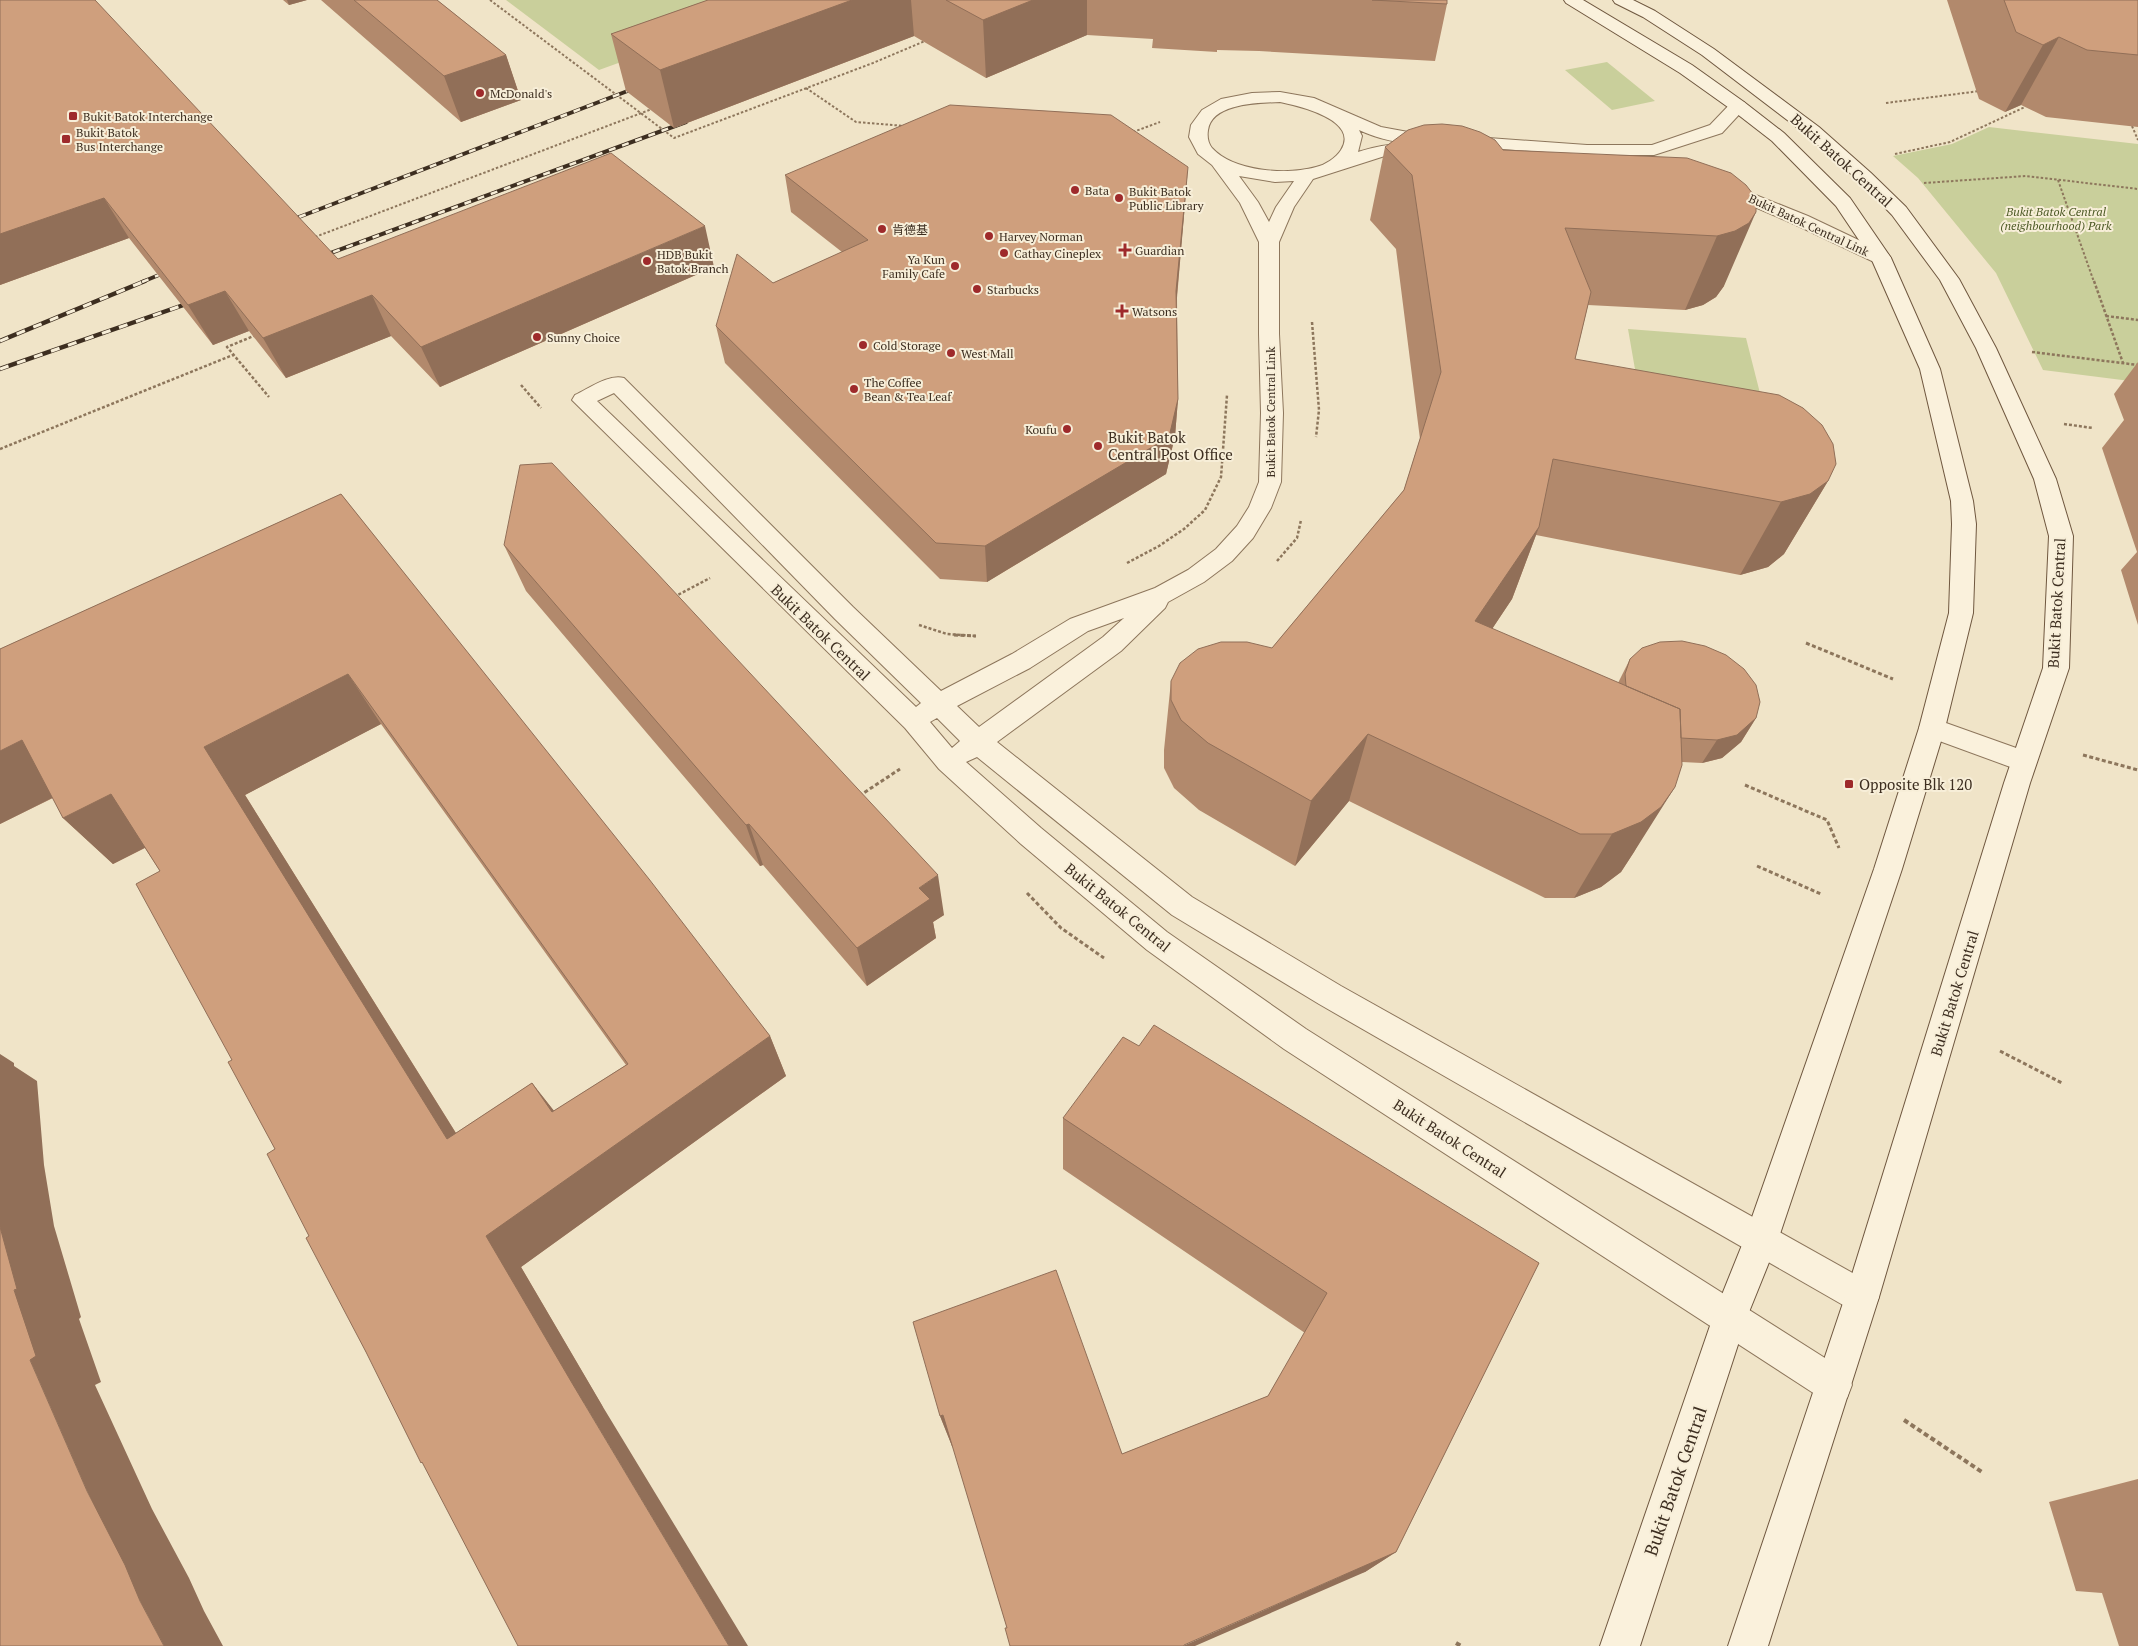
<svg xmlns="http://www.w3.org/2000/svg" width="2138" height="1646" font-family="'PT Serif','Noto Sans SC',serif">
<rect width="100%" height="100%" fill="#f0e4c8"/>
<path fill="#c9cf9b" d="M506,0h286l-193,70z
M1607,62l48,39 -43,9 -47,-40z
M1989,127l149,17v238l-95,-12 -47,-97 -78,-95 -25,-22 59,-12z
M1628,329l118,9 18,71 -124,-11z"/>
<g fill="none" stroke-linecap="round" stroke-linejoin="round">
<g stroke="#8d765c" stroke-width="2">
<path id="lane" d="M1932,718l101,36 4,7 -4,7 -9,4 -101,-37 -4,-7 4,-7z"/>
</g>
<g stroke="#8d765c" stroke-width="2">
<path id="street" d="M1280,92l34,6 67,29 38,7 3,4 -3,4c-16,4 -45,-5 -60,-12l3,6 -4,16c22,-7 46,-11 69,-5l3,4 -3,4 -6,1 -30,-2 -78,25 -19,28 -15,35v92l4,79 -2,69 -10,26 -18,30 -21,23 -28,21 -36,20 -3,6 -44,43 -124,91 195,155 149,89 533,299 5,12 -5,12 -12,5 -12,-5 -531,-305 -147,-89 -195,-158 -11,5 75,66 126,104 139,97 541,343 5,13 -5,13 -13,5 -13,-5 -537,-349 -137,-99 -126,-106 -82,-75 -34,-41 -333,-328 3,-5c15,-7 33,-21 49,-17l229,229 88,84 71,-37 58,-35 85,-31 33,-18 28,-21 21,-23 12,-19 10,-25 2,-69 -2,-79v-92l-19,-39 -28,-38 -14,-11 -9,-17 2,-12 11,-15 19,-11 31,-6zM1280,102c19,4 80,18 61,48 -5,8 -16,15 -25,17 -29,8 -82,5 -104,-19 -4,-5 -5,-11 -4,-18 4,-27 51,-27 72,-28zM1239,176l36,6 19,-1 -18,26 -7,15 -11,-20zM614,393l221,226 86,84 -5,4 -319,-306zM1124,618l-21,19 -124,90 -22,-21 73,-38 58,-37zM937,718l23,23 -8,7 -22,-26z
M1738,101l6,1 3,4 -25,27 -68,22h-67l-126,-9 -6,-1 -3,-4 3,-4 6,-1 126,9h65l58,-20 22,-23z
M1721,181l87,35 80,38 3,4 -3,4 -7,2 -7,-2 -80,-38 -79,-34 -3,-4 3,-4z"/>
</g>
<g stroke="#6f573f" stroke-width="2">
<path id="secondary" d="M1564,0h19l109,65 52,37 40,31 66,65 41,60 49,111 33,132 3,23 -3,89 -28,115 -43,141 -124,371 -31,77 -107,329h-40l113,-329 31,-77 130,-371 45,-141 30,-115 3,-89 -1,-23 -31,-132 -49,-111 -35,-52 -64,-65 -40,-31 -52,-37 -114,-70z
M1613,0h20l22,11 59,38 105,78 52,46 35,34 53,72 37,69 60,131 17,57 -4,132 -39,115 -151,514 -111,349h-40l117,-349 159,-514 39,-115 6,-132 -15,-57 -58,-131 -36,-68 -48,-65 -33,-34 -52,-46 -105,-80 -59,-38 -28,-14z"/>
</g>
<path stroke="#8d765c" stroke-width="2" stroke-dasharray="2.5 2" stroke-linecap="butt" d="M490,0l184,138 199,-75 52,-22
M806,88l50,34 49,4
M1886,103l94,-12
M2132,126l6,14
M1133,132l27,-10
M1895,154l55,-12 75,-35
M2058,180l36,102
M1924,183l102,-7 112,13
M315,237l337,-128"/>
<path stroke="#8d765c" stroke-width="2.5" stroke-dasharray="3 2" stroke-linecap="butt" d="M2094,281l29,82
M2106,316l32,4
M1312,322l7,88 -3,27
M256,335l-29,12 42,50
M2032,352l106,13
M521,385l20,23
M2064,424l29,4
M0,449l233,-94
M1277,561l20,-23 4,-18
M1127,563l32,-17 25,-17 21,-19 16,-33 6,-82
M674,597l36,-19
M919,625l28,9 29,2"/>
<path stroke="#8d765c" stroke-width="3" stroke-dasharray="4 2.5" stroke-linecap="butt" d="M954,635l22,1
M1806,643l87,36
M2083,755l55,15
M1745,785l82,35 12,28
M859,796l41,-27
M1757,866l64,28
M1027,893l34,35 43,30
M2000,1051l62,32"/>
<path stroke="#8d765c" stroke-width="4" stroke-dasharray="5 3" stroke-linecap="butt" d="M1904,1420l78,52
M1456,1643l5,3"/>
<use href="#lane" fill="#faf1dc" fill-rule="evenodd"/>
<use href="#street" fill="#faf1dc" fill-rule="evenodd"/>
<use href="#secondary" fill="#faf1dc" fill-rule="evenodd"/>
<g stroke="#3d2e20" stroke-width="4">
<path id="rail-far1" d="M286,222l352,-135
M320,257l366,-135
M142,282l29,-12"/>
</g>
<g stroke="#3d2e20" stroke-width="4.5">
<path id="rail" d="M0,341l145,-60
M0,369l195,-68"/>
</g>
<use href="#rail-far1" stroke="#f7eed8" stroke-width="2.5" stroke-dasharray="7" stroke-linecap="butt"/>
<use href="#rail" stroke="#f7eed8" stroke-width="3" stroke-dasharray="9" stroke-linecap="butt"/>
</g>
<path fill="#b2896c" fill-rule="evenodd" d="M0,0l338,259 376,8 -274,120 -49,-51 -105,42 -37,-47 -36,14 -84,-107 -129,47z
M283,0h24l-18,5z
M321,0h116l69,55 15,45 -60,22z
M708,0h739v4l-12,57 -176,-10 -42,-1v2l-65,-4 1,-9 -66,-4 -101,43 -72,-42 -240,92 -48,-37 -15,-57z
M1947,0h191v127l-92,-10 -25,-12 -16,7 -26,-13z
M1385,147l118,3 228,23 -7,113 -8,11 -13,8 -18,5 -97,-5 -13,54 253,122 -44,73 -16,13 -28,8 -204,-40 -24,64 -20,30 126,54 12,-24 126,59 -15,24 -19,16 -20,5 -20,-1 -48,90 -13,20 -20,15 -27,11h-29l-196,-97 -54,65 -96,-56 -25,-22 -10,-20v-18l7,-69 101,-33 132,-158 16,-51 -24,-190 -26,-29z
M785,175l400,29 -8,94 1,101 -3,37 -9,38 -179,108 -47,-3 -215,-216 -9,-37 57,-43 69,-31 -51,-40z
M2138,362v263l-17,-55 16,-18 -35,-104 22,-28 -10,-26z
M341,494l429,542 16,40 -265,191 82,140 -237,-55 -57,-116 -34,-87 -43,-89 -72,-189 -15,-23 -32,16 -50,-46 -10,-20 -53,26v-175zM381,724l245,341 -72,46 -22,-28 -76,50 -211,-338z
M504,545l440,370 -11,7 3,16 -69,48 -104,-121 -3,1 -234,-275z
M1139,1046l400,217 -143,289 -31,20 -358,56 -54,-182h-1l-12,-30 182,38 146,-58 37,-63 -242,-164v-51z
M2138,1479v167h-19l-17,-53 -26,-2 -27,-89z"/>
<path fill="#916f58" d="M287,0h20l-18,5z
M852,0h59l3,36 -240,92 -14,-58z
M1033,0h54v35l-101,43 -3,-58z
M2059,37l-38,68 -16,7 38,-67z
M506,55l15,45 -60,22 -17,-46z
M1188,167l-3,37 -11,124 2,-37z
M104,198l25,40 -129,47v-51z
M1756,212l-32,74 -8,11 -13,8 -18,5 32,-74z
M705,226l9,41 -274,120 -19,-40z
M225,291l24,40 -36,14 -25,-40z
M372,295l19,41 -105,42 -23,-40z
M1178,399l-3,37 -9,38 -179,108 -2,-36z
M1828,481l-44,73 -16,13 -28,8 41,-73z
M1539,527l-27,72 -62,93 25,-71z
M348,674l33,50 -136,71 237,380 -35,-36 -243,-392z
M1756,718l-15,24 -19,16 -20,5 15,-23z
M1368,734l-19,67 -54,65 16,-65z
M22,740l50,48 -72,36v-73z
M1675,787l-41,65 -13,20 -20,15 -27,11 38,-64z
M111,794l47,47 -45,23 -50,-46z
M749,824l14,41 -3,1 -14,-41z
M938,875l6,40 -11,7 3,16 -69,48 -10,-38 62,-60z
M770,1036l16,40 -265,191 82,140 145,239h-19l-157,-263 -86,-147z
M0,1054l14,9v3l23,15 7,84 10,61 27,91 -2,2 22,63 -6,3 57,124 37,69 15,33 19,35h-59l-24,-45 -53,-110 -57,-131 -30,-133z
M532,1083l30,38 -10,-9z
M943,1415l12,30 -3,1 -12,-30z
M1396,1552l-31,20 -170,74h-12z"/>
<path fill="#cf9f7d" stroke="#916f58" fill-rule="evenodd" d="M0,0h95l243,259 273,-106 94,73 -284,121 -49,-52 -109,43 -38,-47 -37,14 -84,-107 -104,36z
M354,0h83l69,55 -62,21z
M708,0h144l-192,70 -49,-36z
M946,0h87l-50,20z
M1372,0h75v4z
M2004,0h134v55l-51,-5 -28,-13 -16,8 -27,-13z
M950,105l161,10 77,52 -12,124 2,108 -9,38 -184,109 -49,-3 -220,-217 21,-72 36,29 95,-43 -83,-65z
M1442,124l20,2 18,6 15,8 8,10 184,8 44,15 15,12 10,13v14l-7,11 -14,8 -18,5 -152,-8 26,64 -16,67 204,36 24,13 19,17 11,19 3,20 -8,17 -18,13 -29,8 -228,-43 -14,68 -64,94 205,88 2,56 -7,22 -14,20 -20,15 -29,12h-32l-212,-100 -57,67 -103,-58 -27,-23 -10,-20v-19l9,-18 18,-14 23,-7h26l25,6 132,-158 37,-118 -29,-197 -27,-28 23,-17 16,-5z
M552,463l102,107 284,305 -19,13 11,11 -73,49 -108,-124 -3,1 -242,-280 16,-80z
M341,494l308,385 121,157 -284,200 86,147 157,263h-211l-96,-184 -1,1 -55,-111 -60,-114 3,-2 -42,-82 8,-5 -47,-87 4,-2 -96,-176 24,-13 -49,-77 -48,24 -41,-78 -22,11v-102zM348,674l280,390 -76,48 -20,-29 -85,56 -243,-392z
M1682,641l23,5 21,9 18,14 12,16 4,17 -4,16 -19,17 -20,5 -36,-2 -1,-29 -54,-23 -1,-12 5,-15 12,-11 18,-6z
M1154,1025l385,238 -143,289 -212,93v1h-174l-5,-18h2l-64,-213 -3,1 -27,-94 143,-52 66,184 146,-58 59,-103 -264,-175 60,-81 16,9z
M0,1227l17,62 -3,1 22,66 -6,4 57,131 38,74 15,36 24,45h-164z"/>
<g fill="#9e2a2b" stroke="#f7eed8" stroke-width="2">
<circle cx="480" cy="93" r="5"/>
<rect x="68" y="111" width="10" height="10" rx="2.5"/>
<rect x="61" y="134" width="10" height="10" rx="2.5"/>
<circle cx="1075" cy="190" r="5"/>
<circle cx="1119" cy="198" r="5"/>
<circle cx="882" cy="229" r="5"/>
<circle cx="989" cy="236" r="5"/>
<path d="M1122.5 242.5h5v5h5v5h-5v5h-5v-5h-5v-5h5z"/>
<circle cx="1004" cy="253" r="5"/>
<circle cx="647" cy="261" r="5"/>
<circle cx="955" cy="266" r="5"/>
<circle cx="977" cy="289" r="5"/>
<path d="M1119.5 303.5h5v5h5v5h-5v5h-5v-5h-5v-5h5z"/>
<circle cx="537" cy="337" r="5"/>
<circle cx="863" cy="345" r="5"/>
<circle cx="951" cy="353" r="5"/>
<circle cx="854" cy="389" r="5"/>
<circle cx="1067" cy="429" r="5"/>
<circle cx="1098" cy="446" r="5"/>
<rect x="1844" y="779" width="10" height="10" rx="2.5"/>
</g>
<g text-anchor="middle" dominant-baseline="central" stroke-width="4" stroke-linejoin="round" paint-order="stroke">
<g font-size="12" fill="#3d2e20" stroke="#f7eed8" text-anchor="start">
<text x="490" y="93">McDonald's</text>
<text x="83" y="116">Bukit Batok Interchange</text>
<text x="76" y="132">Bukit Batok<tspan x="76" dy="14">Bus Interchange</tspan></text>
<text x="1085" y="190">Bata</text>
<text x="1129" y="191">Bukit Batok<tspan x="1129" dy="14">Public Library</tspan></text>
<text x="892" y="229">肯德基</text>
<text x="999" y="236">Harvey Norman</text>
<text x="1135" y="250">Guardian</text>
<text x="1014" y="253">Cathay Cineplex</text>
<text x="657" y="254">HDB Bukit<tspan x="657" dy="14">Batok Branch</tspan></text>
<text x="945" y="259" text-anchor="end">Ya Kun<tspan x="945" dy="14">Family Cafe</tspan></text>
<text x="987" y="289">Starbucks</text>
<text x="1132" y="311">Watsons</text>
<text x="547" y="337">Sunny Choice</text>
<text x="873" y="345">Cold Storage</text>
<text x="961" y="353">West Mall</text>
<text x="864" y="382">The Coffee<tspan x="864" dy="14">Bean &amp; Tea Leaf</tspan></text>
<text x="1057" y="429" text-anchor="end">Koufu</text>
</g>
<g font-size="12" font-style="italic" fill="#4d5a26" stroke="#f7eed8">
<text x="2056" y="211">Bukit Batok Central<tspan x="2056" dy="14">(neighbourhood) Park</tspan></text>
</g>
<g font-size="12" fill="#3d2e20" stroke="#f7eed8">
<text transform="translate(1809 225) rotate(25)">Bukit Batok Central Link</text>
<text transform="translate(1270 412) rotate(-90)">Bukit Batok Central Link</text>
</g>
<g font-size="15" fill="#3d2e20" stroke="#f7eed8">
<text transform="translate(1842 160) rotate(42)">Bukit Batok Central</text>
<text transform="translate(2056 603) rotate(-87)">Bukit Batok Central</text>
<text transform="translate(821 632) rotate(44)">Bukit Batok Central</text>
<text transform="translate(1118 907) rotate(39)">Bukit Batok Central</text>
<text transform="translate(1954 993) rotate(-73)">Bukit Batok Central</text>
<text transform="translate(1450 1138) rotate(33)">Bukit Batok Central</text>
</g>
<g font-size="15" fill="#3d2e20" stroke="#f7eed8" text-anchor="start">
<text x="1108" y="437">Bukit Batok<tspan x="1108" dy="17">Central Post Office</tspan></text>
<text x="1859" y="784">Opposite Blk 120</text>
</g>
<g font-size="18" fill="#3d2e20" stroke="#f7eed8">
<text transform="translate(1675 1481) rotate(-71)">Bukit Batok Central</text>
</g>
</g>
</svg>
